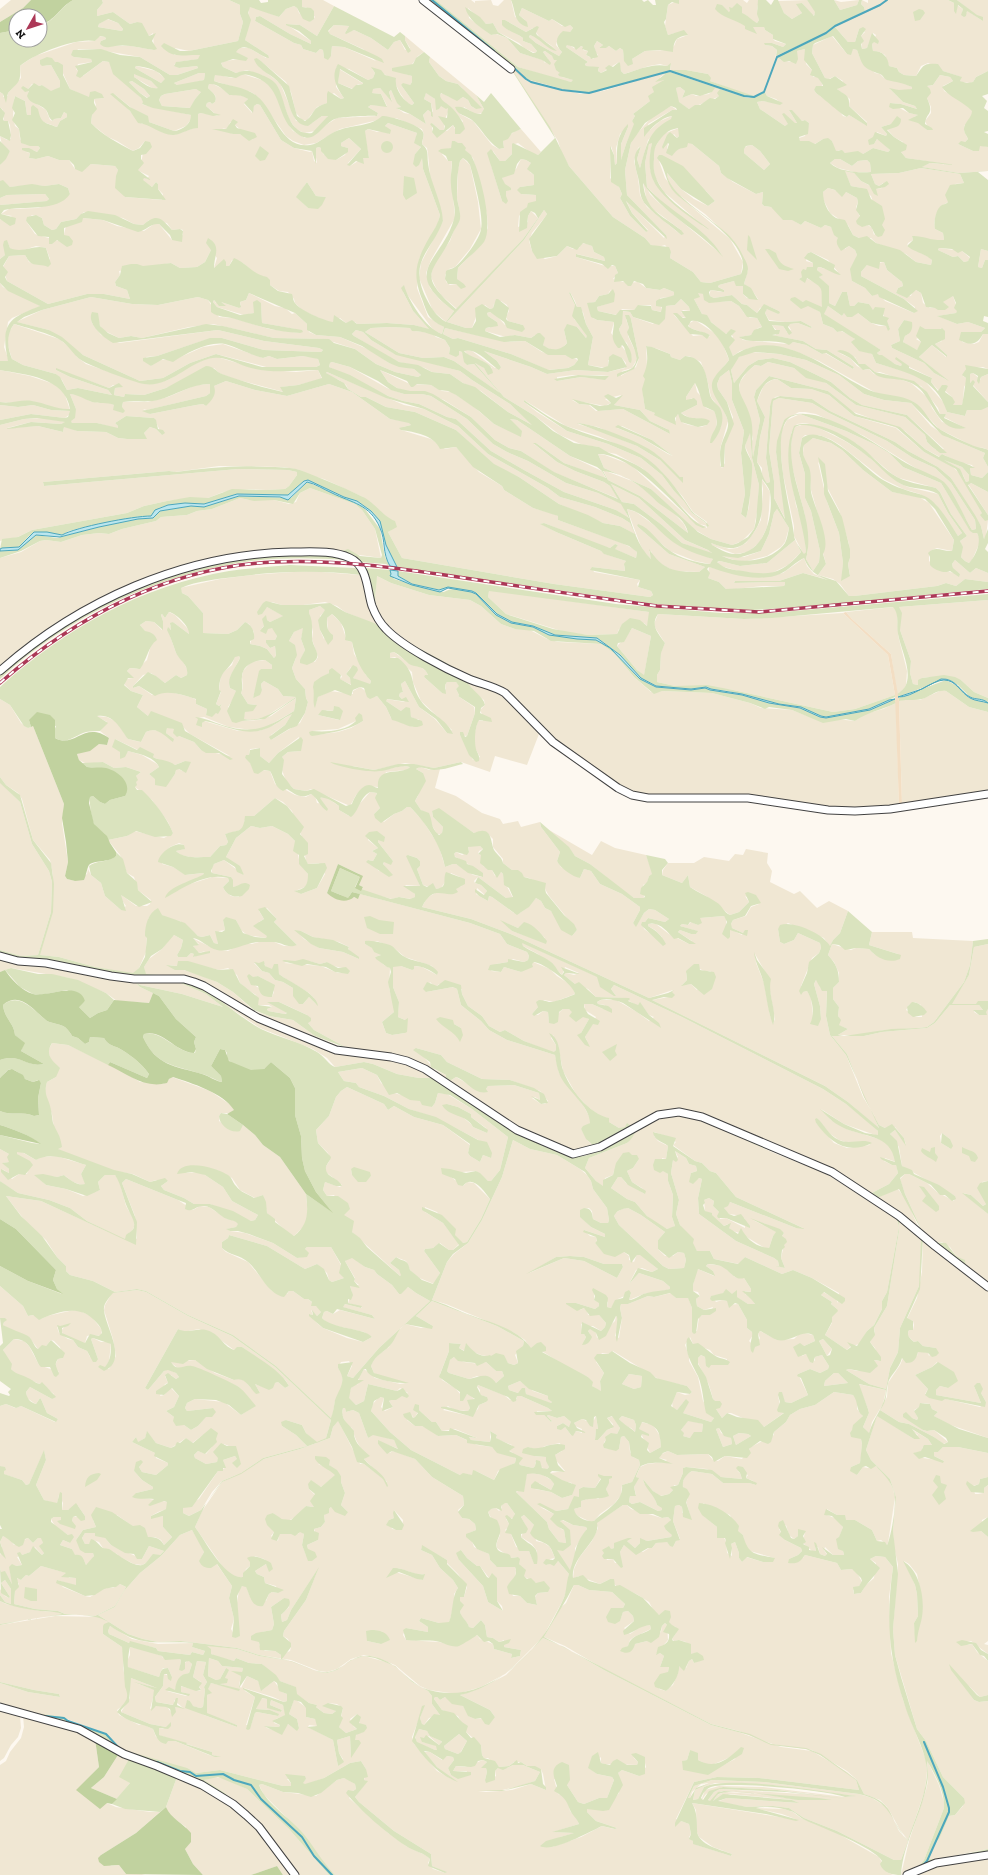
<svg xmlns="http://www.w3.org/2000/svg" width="988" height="1875" font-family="'Zilla Slab',serif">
<rect width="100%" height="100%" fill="#fdf8f0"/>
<path fill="#f0e7d3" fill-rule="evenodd" d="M11,0h20l-8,8 -23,14v-13z
M102,0h127l11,5v9l3,8 -5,19 -49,10 -14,-3 -1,7h27l-2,4 -22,3 -3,3 5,3 18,-2 1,2 -21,7h-7l-30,-18 -46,-8h-16l-4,8 17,2 1,3 -14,2 -2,5 7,7 20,-15 6,1 3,3v5l29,28 3,4 -2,2 2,1 47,10v4l-5,7 -12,5 -25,-9 -36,-29 29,31 3,-1 17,9 12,3 20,-7 4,-14 3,-1 17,3 -12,-10 1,-3 3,-1 2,2 3,-2 1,-3 -1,-4 -7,-7 1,-4h4l10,5 6,6 7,-1 10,3 2,2 -4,5 8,9 2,-7 3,-2 3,1 21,35 13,8 16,4 2,-1 2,10 3,2 -2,-11 1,-4 3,-1 3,1 1,6 13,6 9,-5 3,-7 -7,-2v-3l8,-5 12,11 -13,14 2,3 13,-8h6l-4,-22v-5l3,-2 9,3 7,-1 6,3 -5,-8 3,-3 29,10 -2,10 6,4 -6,7 5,5 2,-2 1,12 17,46 -2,8 -19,36 -2,29 11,29 16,10 -2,7 -8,-3 -28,-38 -3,-1 10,19 17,19 -16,-5 -27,-2 -30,1 -2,-2 -9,1 -6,-5 -7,4h-6l-25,-12 -7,-7 -1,-4 -6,-7 -9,-1 -9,-6 -7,-9 -4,1 -16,-14 -11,-3 -3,6h-12l-3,2 3,-10 -6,-8 -6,12 -8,5 -17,1 -9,-5 -52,8 1,4 -5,7 1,4 11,4 3,9 -26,-5h-17l-39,10 -41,-23 -4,-14 6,-11 16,-1 4,7 5,2 10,1 6,-6 -4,-11 -10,-2 -12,4h-11l-3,-2 -3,-7 -2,14 -5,4v-40l4,2 8,-5 -11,-2 8,-5 29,-1 11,-3 21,-11 -2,-6 -9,-4 -15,2 -12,-1 -22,2 -7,-6h-3v-16l10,-14 -8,-6 -2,-9 7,4 4,-1 -1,-14 -2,-4 -4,1 -1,-12 -3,-3v-15l3,2v3l5,-1v-3l13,-15 -1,-12 4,-3 11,-7 41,-14 19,-1 4,-5 6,1 1,2 -5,2 12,5h18l23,4 -1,-17 -4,3 -12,-14 -7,2 -17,-12 -16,4v-6l6,-7zM58,62l12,27 16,8 18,1 -10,1 2,6 -4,10 -1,8 3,3 14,11 9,4 16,10 6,-3 6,-7 -4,23 -4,6 12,6 -2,3 -3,-2 -2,3 4,3 6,4 4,-5 2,2v5l5,5 -1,6 -37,-3 -9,-14 2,-13 -3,-4 -24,-2 -5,4 -11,1 -6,-9h-10l-11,-4 -12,3 -7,-1 1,-5 -4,-1 7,-2 4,2 3,-4 -2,-2 -14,-2 -4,-5 -1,-10 -4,-3 -2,-9 1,-18 1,-3 10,5 2,14h4v-4l7,1v5l3,4 16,6 3,-6 7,-4v-3l-3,-2 -3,6 -7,1 -1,2 -3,-1 -4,-10 -18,-12 1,-5 -1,-4 4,-5 7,2 3,-1 9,7 9,-5v-6l-9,-16 -9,1zM230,122l5,3 18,15 -13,-6h-7l-11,-6 4,1 3,-2zM307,182l9,14 10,1 -18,11 -11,-11zM84,212l39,6 11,6 9,1 6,-5 18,3 5,7 8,-1 3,1v5l-11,5 -13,-16h-5l-10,7 -27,-5 -14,-6 -20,-2 -14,8h-3l-4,16 -27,-8 -9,-13 6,-6 6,1 4,2 2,7 8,5 4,-1 5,-7 15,-3z
M302,0h21l11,6 -17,30 -17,-11 -14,-1 25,17v3l-21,-10 -30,-18 -4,1 -1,4 39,22 7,2 2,4 13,4 4,-4 3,1 1,8 7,-2 1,-10 12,1 32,14 -13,-12 -33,-15 -2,-2 6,-7 15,1 -4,7 9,-3 17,8 17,12 6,-8 6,-2 5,10 5,-2 -5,-8v-4l19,16 -6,4 -13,18 7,2v6l-2,3h-9l13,18 -2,2 -5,-2 -7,-10 -7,-14 -11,-6 -10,-4 3,4 -2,5 -5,2 -19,-11 -13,-2v20l8,11 -3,1 -7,-6 -7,4v6l-10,4 -10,13h-5l-6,-7 -5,-21 -5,-10 -29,-24 2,9 21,16 16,38 16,2 10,-7 5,-1 1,2 -13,14 -11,2 -8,-4 -7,-10 -10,-28 -16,-15 -16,-6 -11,3 -13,-6 -2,-4 4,-2 15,-2 -1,-5 -4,-2 5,-4h9l17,10 2,-3 -23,-15 4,-32 2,-2 28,11 7,-8 8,-3 3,2 2,5 11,9 5,-5 -9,-10h-4l-1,-2z
M436,0h37h-2l4,3v-2l16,-1 2,5 5,1 6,-6h7l4,17 10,3 -6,-5 3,-7 27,13 3,-2 10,7 8,-1 3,3 -3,4 -11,3 -3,10 6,7 -3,4 -23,-13 -7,-6 1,-2 4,1 21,12 -15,-10 -7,-10 -7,4 -21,-12 2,9 7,3 9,6v3l8,3 6,7 -2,2 -11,-5 -5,-5 -21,-11 -5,-9 -7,1 -18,-16 1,10 17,13 5,4 5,-1 11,4 13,15 23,7 2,3 3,-4 -5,-7 2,-1 3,2 9,7 5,17 12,3 -3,2 -11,-2 -42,-13z
M679,0h64l4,3 2,-3h10l-2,9 2,11 -2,3 -6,-2 -5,-6 -17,-3 -12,-7 20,15 16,7h11l1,3 8,5v4l2,2 11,3 -3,3 -11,-4 -7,2 7,1 5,4 -4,17 -5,9 -4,16 -10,4 -14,-4 -30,-11 -2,-7 -22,-4 -16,1 1,-7 -4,2 -7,-2 -11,2 -25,8 -3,-3 -2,-9 -18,11 -3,-2 1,-3 -13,-2 -1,-2 3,-2 -22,-15 1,-3 9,5 5,-3 2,1v3l5,1 -2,4 7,4 5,-4 -2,-2 -2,-7 3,-5 6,4 -4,3h6l4,-2 7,5 4,-3 3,2 1,9h8l13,-8 23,-1 6,-4 3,-7 11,-4 -13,-2 -7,2 -3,-9 3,-21z
M807,0l9,12 -3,4 -11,-13 -2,5 2,5 -10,6 -8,-6 -6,-12z
M834,0l7,2 18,-2 -2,5 -17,5z
M862,0l6,3v-3h18l-6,5 -15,6 -1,-4 -3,-3z
M889,0h59l6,3 3,8v-6l6,4 -1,3 5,1 -1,-3 17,11 -26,-21h31v71l-12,6 -3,5 -3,1 -8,-1 -2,-1 1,-4 -18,-6 -15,-8 -7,3 -5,10 -12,-1 -5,-3 -2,-4 -8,-2 -4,-11 -5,-3 -7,-1 -1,-7 4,-9 -3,-2 -6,15 -5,1 -1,-13 4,-4 -6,-3 -4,13h-7l-13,-15 46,-21z
M107,19l11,4 5,6 -1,2 -24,-4 1,-3z
M832,36l15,18 6,-5 4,1 3,8 15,15 5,1 4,4 15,3 13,6v2l-7,2 -15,-2 13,13 12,4 2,3 -16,-5 -11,-1 19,10 10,2 -5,2 13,13 1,-3 -3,-6 6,-8v-6l-4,-9v-12l6,-1 7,-10 10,2 3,4 -10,5 1,5 18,10 11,10 -1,5 -8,10v5l4,8 -3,3 -7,2 15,7h6v-6l9,2v24l-29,2 -38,-6 9,-4 22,2 -46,-7 -5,-6 2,-10 -9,-5 -7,-8 4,-5 -10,3 6,7 -1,2 -9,-4 -3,12 3,-5 4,2 9,9 -2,2 -15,-4 -10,6 -18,-1 -6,-3 -4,2 -3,-11 -9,-2 -10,6 -13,-4 -1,-3 6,-2 4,-13 -4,-3 -3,1 -13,-11 8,13 -12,3 -25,-17 -3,-7 6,-1 19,3 -6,-5 -9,-3 -2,-4 12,-35 4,3 10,2 6,-11 8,-2 1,15 6,6 1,7h5l5,8 -9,5 2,3 21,15 6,8 4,1 2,-2 17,10 1,-3 -18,-16 1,-7 -13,-10 6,-8 -8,-5 -6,3 -4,-1 -13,-25 1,-8z
M430,57l46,38 8,14v4l-9,1 -11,-7 -4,7 13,7 19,24 7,4 5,-1 -1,-7 12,-10 6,-2 20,23 -3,3 -7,-2 -13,-10 -6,2v9l-7,7h-5l-7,-10 -2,14 11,36 4,-5v-5l-4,-13 14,-9 5,-10 5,1 5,3 -1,9 4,3v10l-14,2 1,7 15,1v7l-9,5 -8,9 -1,11 10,-5v-6l3,-5 7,7 -15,21 -66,70 -15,-13 -6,-8 -5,-11 2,-12 17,-24 10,-28 -3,-15 1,-29 2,-8 3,-3 7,7 8,37 3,27 -11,20 -15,18 -6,2 -4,6 1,7 4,3 6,-1 4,2 -3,-7 1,-11 21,-21 9,-19 -1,-13 -14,-57 -18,-17 -4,7 -4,1 -5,5 6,7 4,-1 -1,14 4,44 -24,42 -5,13 4,15 10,12 14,11 -8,11 -13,-11 -14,-33 2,-15 22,-42 -13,-45 -2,-22 -1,-6 -5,-4 2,-10 -2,-5 -26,-11 -18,2 -38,9 -24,14 -12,2 -11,-4 -7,-5 -28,-39 -7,-5 -37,-11 1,-7 17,4 11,-4 22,7 7,5 18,41 3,4 12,7 32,-20 40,-2 1,-3 -10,-6 3,-2 16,1 -6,-12 -10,-1 1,-4 8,-1 12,13 -3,-9 2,-2 4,8 6,9 -4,1 7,5 6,1 16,10 -3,-9 5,-5 5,2 -2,-9 -7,-4 2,-7 1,1 8,6 2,5 11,4 1,2 -4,9 -1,11h-4l-8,-7v9l15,-1 6,-6 3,6 7,-10 -22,-21 -2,-4 3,-3 7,4 11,2 3,-2 5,3 3,6 5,3 -14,-21 -4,-4 -12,-3 -7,-5 -10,-14z
M136,66l20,5 10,8 -5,4 -26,-15z
M339,69l25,15h-6l-5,5 -15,-6z
M512,70l10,5 3,5 56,14 22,-3 60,-18 2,1 -5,3v3h4l-10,12 -4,9 -17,13 2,2 -3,5 3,3 -9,20 -5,17v-17l7,-17 -8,7 -4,14 1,15 -2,2 -1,-10 -3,-9 -1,32 9,9 3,7 -2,4 10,18 16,16 2,-2 -16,-17 -6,-13 38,38 2,-3 -39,-40 -2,-25 6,-27 2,-5 19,-21 19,-11 6,4h-5l-24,14 2,6 10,-9 12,-5v3l-24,21 -8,28 -3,-9 4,-13 -3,2 -4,13 4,17 2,17 3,6 4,6 34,28v-5l-27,-20 -7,-8 -4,-21 7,13 8,8 64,53 -12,-15 -44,-34 -19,-19 -2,-24 4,-20h3l-2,15v10l4,14 16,18 37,29 -43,-37 -9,-15 -2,-12 1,-16 9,-15 16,-6v8l-2,2 -3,-4 -11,15 5,-6 -1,6 9,1 12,-8 4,2 27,22 2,7 12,9 23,12 7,-2 -1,12 2,2 7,1 30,18 4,-4 16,7 4,-3 6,2 14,22 4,-3 6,4 2,5 -5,26 13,7 7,8 6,-3 7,8 29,12 1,-6 -11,-8 -43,-23v-4l6,-7 17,-3 3,8 15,12 1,4 -5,2 -2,5 15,3 2,-5 3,-1 5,3 2,10 7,5h5l14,-11 4,-1 5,15 -2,2 -18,3 19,8 11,-2 17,6 -4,4h-16l-3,10 12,2 5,-2 4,-8h5v35l-5,-2 -17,2 -3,7 3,2 1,4 -3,5 -1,14 -1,4 -2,1 -8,-1v-8l-11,-10 -2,4 -8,-9 1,-4 -29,-14 -2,2 -6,-2 -16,-8 -2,-3 4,-3 -40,-23 -18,-13 5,-8 14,10 2,-4 14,1 13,10 8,3h7l4,3 -7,-15 -12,-5 -2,-5 -11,-2 -4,4h-4l-3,-14h-5l-7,14 -6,-3v-16l-10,-10 3,-2 -5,-5 1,-3 20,5 -10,-12 -17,-8 -3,1 -2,8 7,2v5l-7,2 -4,7 -3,2 7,-1 14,7 2,4v19l-19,-6 -6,-3 7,7 4,-1 12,7 3,12 10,4 4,4 4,-1 13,6 3,12 15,5 4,9 31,9 16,7 22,25 2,8 18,4 2,-6 21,-3v43l-4,-2 -9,-1 -36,-18 -25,-27 -38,-9 -57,-32 -27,-11 -13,-3 -22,-1 -17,5 -7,5 -5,-9 5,-10 -3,-5 -5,2 -23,-20 -8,-15 3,-7 7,2 12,8 15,-1 8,5 5,7 6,5h7l5,9 -4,1 -7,7 -11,2 3,3 44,4 6,-2 13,3 16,9 3,-1 28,16 1,-2 -27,-17 -11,-1 -13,-8 -32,-6h5l1,-4 -5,-6 11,1 4,6 4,-2 -3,-5 2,-1 8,-1 13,5 1,-1 -11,-6 -16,1 -16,-2 -4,-7 2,-5 11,6 1,-3 -11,-5 -8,2 -3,5 -10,-8 -5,-1 -10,-9 -18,3 -4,-2v-4l1,-2 10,2 3,-2 -6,-3 1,-2 15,-4 4,5h5v8l4,4 11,1 -4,-6 -10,-9 4,-14 -15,-30 -28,-26 -26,-19 -10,-12 -3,-11 15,17 13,10 14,7 7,-5 -9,-10 -47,-30 6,17 15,19 50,42 13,23 -2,12 -31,9 -9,-1 -8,-10 -23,-14 1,-6 -6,-7 -7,2 -7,-2 -6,-7 -32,-21 -44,-51 -7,-12 -4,-13zM904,320l5,2 -1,12 -3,2 -2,6 10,7 4,1 4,-4v-4l-5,-3 26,-11v13l-7,3 12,11 -1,2 -14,-12 -13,12 28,23 -13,-7 -10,-10 -32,-15 -1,-3 9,-4 -2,-12zM839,353l16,4 4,7 6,1 10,7h5l41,14 17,22 2,6h6l-2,3 21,11 -23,-6 -10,-14 -4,-10 -17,-15 -12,-4 -18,-3 -7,-2 -5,-5 -4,1 -8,-4 -7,-8z
M134,73l17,8 8,7 -5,1 -20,-12z
M199,73h6l-1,7 -20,5h-7l-3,-2z
M132,81l12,8 6,7 -2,2 -8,-5 -11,-11z
M680,87l5,4 -3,7 10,-4 4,2 13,-2 6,-7 5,2v7l-31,13 -11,-7 -2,-14z
M196,89l6,2 -7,8 -4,9 -29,-2 -3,-6 2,-4 4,-2z
M752,145l8,6 10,13 -6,6 -20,-17 -1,-4 4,-3z
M835,159h5l12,7 6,-5 9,-1 3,3 1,9h-17l-16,-4 -8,-5z
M921,168l39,6 4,9 -9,1 -7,18 -8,5 -4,8 -2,8 1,6 8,4 1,7h-12l-20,-4 1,4 -5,3 -1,3 22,11 3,3 -1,5 -15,-3 -10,-8 -30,-11 -5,-5h-12l-6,-3 -5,-10 -18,-12 -7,-14v-7l5,-4 16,5 2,-1 11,6 1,4 -2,5 2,6 7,13 3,-1 4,3 2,7 8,-9 -5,-23 -4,-1 -2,-6 -10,-8 -10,-2 -7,-16 10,3 7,8 15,8 6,-1 1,-5 -4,3 -4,-2 -4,-10 28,-1z
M45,194l4,5 -1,2 -48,4v-7l7,-3z
M544,210l3,4 -2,3 -13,16 -3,8 3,10 13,8 12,-3 10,-10 6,3 6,-1 3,-5 5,1 5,2 2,6 10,5 1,4 -28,-7 -1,3 29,9h10l3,7 -5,6 14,4 11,-1 8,6 14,2 4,-2 10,4v3l-3,2 -11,1 2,14 -10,-2 -1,-5h-12l-5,5 -12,-1 -5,6 -19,-4 -1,-4 9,-3 5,-15 -3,5 -9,2 -4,6 -5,1 3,15 4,2 17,2 -3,11 21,26 -5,-16 -5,-4 -3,-10 3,-5v-13l8,1 3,5 20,7 11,-11 2,-7 9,-1 6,-6 8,8 1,4 -7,-1 -2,2 5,3v3l-12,-3 19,21 9,-1 7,2 1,-2 -20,-7 -2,-4 7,-4 21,14 6,8 7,18 -14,17 -3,8 4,12 6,8 6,16 -8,28v16l2,3 3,-5v-18l8,-28 -6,-15 -9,-13 -1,-5 3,-7 9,-7 3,13v17l12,31 -3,22 4,41 -4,20 5,4 3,-11 3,-38 -1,-9 -6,-14 5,-15 2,27 7,27 -1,21 -4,23 -12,12 -10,4 -21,-6 -17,-10 -43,-40 -47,-21 -6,-14 7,1 26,10 57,52 19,11v-2l-7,-2 -10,-9 -48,-47 -26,-14 -15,-3 -2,-4 -16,-2 -23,-10 -25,-19 -31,-19 -29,-34 6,2 6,6 5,-3 -8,-6 -16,-7 -4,-5 8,1 23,17 6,-1 -4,-6 -13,-10 47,16 16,7 29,-4 32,2 17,-4 1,-5 -4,-5 -14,2v6l-2,2 -18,-3 5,-28 -7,-13 -3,-12 -6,-5 -2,-6 -5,-9 -1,1 6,12 -1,14 14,17 -2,2 -9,-11 -13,3 3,13 -6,6 -8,1 -8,-3 -10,-12 -4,3 -16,-3 -9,2 -21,-6 1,-3h3l8,-6 -9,-6 -1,-3 3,-1 7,4 8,9h18l-15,-4 -2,-4 3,-6 -2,-6 -6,-4 -7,3 -1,4 -3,1 -5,-4 -8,9 -5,14h-6l-19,-6 77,-82zM626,319h5l8,39 -3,9 -15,9 1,-5 10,-3 4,-7v-8l-8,-17 1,-8zM646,346l12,3 12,5 1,3 9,3 5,-4h4l12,6 6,17 4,18 10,14v16l-9,10 4,-6 1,-14 -3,-6 -8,-3 -4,-7v-4l-5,-5 -2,-9 -9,14v4l6,-3 5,7 -16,8 9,5 13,1 4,6 -6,2 -12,-2 -6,-2 -5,-9 -2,1v6l-31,-12 -2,-14 4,-28zM573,375h28l8,1 -9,3 -19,-2 -24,4v-4zM621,395l-7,10 26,5 10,11 17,8 3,5 -47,-25 -27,2 -7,-6 -10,-1 -7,-4 33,6 6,-3 -6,-4zM524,400l42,26 32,10 41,18 22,17 22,26 10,15 14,10v2l-15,-11 -7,-12 -11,-10 -12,-16 -21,-17 -33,-14 -41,-13 -30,-19 -13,-10zM579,423l19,4 48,21 10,6 24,23 3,5 -23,-22 -23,-14 -34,-14 -25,-8zM622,426l30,14 21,16 -5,-2 -28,-17 -23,-9z
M939,248l23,3 8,7 -2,3 -4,1 -6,-6 -5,1 -15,-7z
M981,249l7,2v9h-3l-3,8 -4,-1z
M0,283l3,4 38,19 -29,12 -4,4 -4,25 5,14h-9z
M249,293l26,13 10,2 7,6 3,-1 12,11 2,8 7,3 24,2 32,14 17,12 25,6 7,6 -3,2 -23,-5 -19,-8 -21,-15 -31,-10 -50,-1 -61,-14 -24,3 -47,11 -11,-2 -12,2 -16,-8 -3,-4 -2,-7 -7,-4 1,8 9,12 18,8 99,-13 46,11 55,7 4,2 -2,2 -57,-2 -42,-12 -17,2 -48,16 -11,1 5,9 8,-6 17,-1 27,-12 20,-3 40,14 6,-2 8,3 26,-3 10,1 5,2 2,6 -4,2 -46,1 -54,-14 -26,9 -27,15 -23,3 -57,-26 -34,-25 -33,-8 26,-12 49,-13 41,7 26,1 40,-8 10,3 11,17 14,1 36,11 31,4 -5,-4 -33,-6 -1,-18 -7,5v3l-10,2 -27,-8 -4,-5 1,-2 2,3h5v-1l18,6 2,-3 -1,-3 6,-2z
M14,324l45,15 13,10 5,8 9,7 59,20 12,-1 11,-3 22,-14 16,-7 11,-2 41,12 38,3 22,-2 4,9 -24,6 -17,2 3,5 -53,-14 -12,-5 -5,-5 -48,20 -22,7 -19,-1 -1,3 -10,-2 1,-7 6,-1 -8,-2 -4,3 -53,-19v1l14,7 38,13 4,5 -34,-7 -11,2 -5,-10 -6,-6 -33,-9 -11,-6 -4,-13v-12z
M390,327l20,1 4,3 18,2 4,4 9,3 5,8 -1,6 10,-3 3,1 5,13 7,-1 27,30 -47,-33 -10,-4 -21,1 -24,-5 -34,-21 6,-4z
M445,328l63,14 17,-1 17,11 11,3h12l13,5 -4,5 -6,3 -20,2 -37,-16 -53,-16 -5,1 -10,-5z
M356,330l7,2 8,8 22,13 67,18 12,9 38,24 24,22 -26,-14 -27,-21 -18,-8 -13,-9 -18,-2 -7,-4 -26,-6 -9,-4 -36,-22 -2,-2z
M750,352l29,2 27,6 33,15 25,19 20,6 27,3 20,23 16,11 38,16 -2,5 5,9v5l-6,6 -11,-3 -1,-7h4l-2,-3 -14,-3 -16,-8 -2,3 -15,-8 -20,-18 -54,-20 -23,-20 -59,-15 -13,14 -2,7 6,23 -7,38 -2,-15 2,-4 -6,-30 -7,-12 -1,-9 1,-6 7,-10 8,-7 6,1 7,-4 26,6 8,6 24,9 30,22 49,12 20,18 2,7 4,4 5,4 8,-1 -37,-34 -45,-10 -12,-7 -19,-16 -41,-20 -17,-4 -15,2 -10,6 -14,17 -3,-13 4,-9 4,-4z
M332,362l18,5 37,21 17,6h18l9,2 36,23 26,25 14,8 21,9 38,22 32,10 24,11 7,15 -13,-9 -52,-18 -40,-22 -33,-19 -35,-32 -9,-2 -28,-13 -16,-3 -15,-5 -59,-29 1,-4z
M0,370l30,6 24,8 10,8 6,18 -17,-2 -22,-7 -16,2 -15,-1z
M380,370l30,14 21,1 11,6 10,1 22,15 20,17 27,12 -11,-17 7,1 53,36 32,15 4,8 -42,-16 -28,-20 -2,1 23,18 18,9 29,11 6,4 9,13 -66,-27 -32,-21 -12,-3 -14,-8 -24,-23 -27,-17 -24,-9h-14l-9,-3 -9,-6z
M327,372l77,33 20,4 34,17 30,28 60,34 12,9 35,10 27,11 8,5 6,12 -16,-9 -17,-3 -44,-19 -40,-27 -25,-12 -38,-35 -41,-18 -29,-5 -20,-10h-5l-13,-8 -2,-4 -7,-5 -11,-4 -2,-3z
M973,373l8,7v-3l7,-3v28l-15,-17v-4l-3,2v-9z
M777,379l14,9 20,1 18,6 25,21 42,12 28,24 28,14 8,8 23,39 -2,1 7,6 -2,16 -2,3 -3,-13 -4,-6 -26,-42 -13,-11 -30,-16 -13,-9 -65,-31 -18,-12 -32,-3 -5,1 -5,9 -4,52 4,24 -3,1 -5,-6v-9l-5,-6 3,-25 5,-20 -8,-16 7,-16 8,-5z
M226,381l29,9 32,6 42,-12 23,8 38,27 19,3 2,3 -8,2 -2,3 30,9 14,10 11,-2 23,25 23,14 2,4 29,18 18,5 7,3v4l64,23 12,6 3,3 -1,6 -22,-9 4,-4 -3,-1 -5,4 -11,-3 -55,-22 -3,1 15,8 45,19 4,3 21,7 -2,5 1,5 -33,-4 2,5 46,8 -3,4 1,3 13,4 2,4 -3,2 -96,-13 -152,-26 -14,-26 3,-2 -2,-11 -26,-22 -39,-18 -15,-4 -9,-5 -16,-3 -65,-1 -44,6 -6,-1 -126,11 1,4 194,-17 50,1 9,2v3l-8,11 -4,3 -19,1 -17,-1 -26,3 -15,6h-18l-23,3 -23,5 -17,7 -95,17 -14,7 -18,4v-116l24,-6 19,-1 24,4 -6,2 -30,-2 -24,6 31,-2 25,6 1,-5h5l8,4 29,1 12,6 8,1h20l-2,-6 6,-6 6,2 6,6 -8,-17 -28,-2 -11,7 3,3v3l-21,-6h-25l-2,-2 6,-12 -6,-15 8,1 14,7 18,1 4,2v5l8,-3 1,-5h25l20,-5 28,-12 14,-1v9l-4,3 -59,14 -4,-1 7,5 46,-9 7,-1 3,2 8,-20z
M779,398l33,5 17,10 58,28 26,17 22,10 16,15 24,37 1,9 -4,1 -25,-44 -14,-10 -11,-4 -58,-36 -48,-22 -11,-2h-6l-15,8 -8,32 10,68 -12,-22v-17l-5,-31 4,-49z
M0,405l18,2 15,-2 18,5 19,1v3l-5,4 -34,-4 -31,6z
M800,414l46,17 28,13 15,9 14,14 38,16 29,47 7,3 2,4 1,5 -8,18 -3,3 -4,-2 -4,-4 1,-10 -2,-6 7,-5 -16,-22 -11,-22 -4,-4 -37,-10 -7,-4 -35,-30 -11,-6 -24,-11 -17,-4 -8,1 -6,9 -1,37 6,36 5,12 4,20 1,14 -2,3 -10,-19v-10l-11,-52 -3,-29 2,-15 5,-10z
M805,424l12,3 28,14 19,12 35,30 9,4 30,7 10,19 14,20 -4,3 -22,-31 -16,-11 -17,-5 -20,-10 -43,-34 -10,-6 -11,-4h-14l-3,3 -3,15 6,21v24l6,13 9,40 -1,11 -6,9 -7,-12 2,-9 -3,-35 -15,-56 2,-24 3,-8z
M813,438l18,5 11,7 21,20 29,22 27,5 10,6 25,37 -2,11 -15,-3 -5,2 -3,3v8l10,9 21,4 -7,-5 -1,-5 3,-4 15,13 6,-5 12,5v9l-23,-3 -9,7 -10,-3 -9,3 -83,10h-5l-9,-12 -7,-5 -15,-4 8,-11 -3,-11 1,-18 -13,-45 -2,-22 -5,-9 -1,-6 1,-9zM818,462l6,7 3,18 12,23 10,34 1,14 -2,6 2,11 -8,5 1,-17 -4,-30 -12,-31z
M942,459l20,8 7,8v6l-3,1 -3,-7 -14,-12z
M603,470l29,11 13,9 9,9 16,10 14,15 4,9 -48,-37 -32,-16z
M761,478l9,14 -1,18 -2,17 -7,15 -12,10 -13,2 -24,-9v-2l18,6 8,-1 9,-5 9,-12 6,-11 2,-31z
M971,483l17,9v23l-20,-31z
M611,484l28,14 46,42 25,11 2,3 -30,-11 -20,-18 -28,-21 -12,-2z
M310,488l45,16 7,6 13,19 6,29 -42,-6 -68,-1 -140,35 -131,83v-111l21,-6 19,-11 6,-1 15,2 21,-7 17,-2 10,1 13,-5 34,-8 5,-4 26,-2 10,-4 15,-2 28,-11 9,2h25l15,4 7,-2 4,-9z
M627,509l9,3 14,10 30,24 33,13 -1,4 -2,1 -15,-3 -25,-10 -30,-26 -3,1 32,28 36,13 -6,5 -25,-1 -13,-7 -8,-7 -2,-6h-2l3,9 -8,-8 -4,-8z
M777,509l12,19 -4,14 -4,5 -14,9 -20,5h-10l-15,-5 -1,-1 23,2 17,-6 8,-17 5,-21z
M795,540l6,12 -13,13 -16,8 -12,1 -22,-3 -17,-5 -4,-3 3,-2 20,5 27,-3z
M804,558l3,8 7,8 16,6 -27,-7 -24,8h-44l-1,2 44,-1h7v2l-1,2h-22l-26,3h-10l-7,-7 -11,-4 1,-11 32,8 25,2 17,-4z
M308,571l53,4 18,51 -34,-14 -8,-6 -12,-4 -22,3h-21l-10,-3 -15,10 10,-5 17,9 -14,6 -3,-2 -3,2v4l-2,2h10l3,2 2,6 -2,4h-9v3l4,5 5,-2 1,11 -2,1 -7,-9 -7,-3 -10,-2 4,-12 -5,-8 -4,-2 -8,8 -9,4 -25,-1v-20l-15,-17 -6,-3 -2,-5 40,-9 32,-4z
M377,576l14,7 38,12 41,5 11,6 20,18 14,5h13l19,10 11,3 43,2 13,9 20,24 17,15 11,-1 50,2 38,10 11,5 31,2 15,6 48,5 10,-7 18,-5 13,-6 3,102 -61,3 -86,-13 -64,-1 -37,2 -26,-6 -69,-48 -50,-50 -35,-14 -58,-33 -20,-15 -8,-8 -8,-11 -2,-12z
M489,590l160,22v9l-2,5 -3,-3 -25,6 -2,5 -29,1 -23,-3 -59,-18 -18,-17z
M988,600v98l-14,-6 -13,-12 -32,-3 -7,1 -4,7 -5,-1 -3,-11 1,-12 -11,-31 -1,-23z
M320,606l6,4 -6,6v14l4,9 4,-7 -1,-14 5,-4 9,9 5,15 2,3 4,1 2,12 10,15 1,5 6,7 -1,3h-4l-13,-6 2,-6 -4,-5 -5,7 4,4 2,7 -13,-6 3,-2 -1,-2 -6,-4 -6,2 -15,10v21l2,-1 2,-6 12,-6 23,3v-3l7,-4 14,10 3,-1 9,11 5,11 22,9 6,-8h-4l-4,-2 -1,-4 -6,-3 -3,1 -15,-10v-2l19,3 -6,-6 1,-3 3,-1 -2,-8 4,-3 14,26 16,12 12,14 5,-3 -31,-29 -8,-19 -1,-10 -17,-15 -5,1v-5l4,-1 16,12 9,2 7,5 2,4 -4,2 18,16 4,-4 -1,-4 2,-3h9l4,4 -4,3 3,6 -1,1 16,11 1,6 -8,23 -7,-1 13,25 7,-3 -5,-9v-16l3,-12 5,1v-5l-3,-6 5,-5 -1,-5 -13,-10 -4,-9 34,13 38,40 -12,31 -32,-9 -5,16 -29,-10 -27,6 -29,-5 -31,7 -21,-4 -4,1 27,4 27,-5 7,1 -4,3 -20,2 -8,15 -12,-1 -10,9 -6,11 -39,-17 -5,2 -12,-2 -8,-8 -4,-11 1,-4 -1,-9 6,-5 13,-1 -2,-14 -21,16 -9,10 -9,-7v-8l-10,1 -1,6 -4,3 5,4 3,7 17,2 5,13 20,11 11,2 5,-3 4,2 2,7 7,1 -5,-6h8l12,8v4l10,6 21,-24 7,1 -1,2 4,13 -6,6 10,8 10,-8 8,-3 5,-4h3l13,14 16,25 6,21 8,-3h3l17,11 10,2 -8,-9 -21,-12v-2l2,-2 6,3 7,-3 -1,-5 2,-1h10l3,3 -4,2 -1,3 3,1 2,11 9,4 3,6 6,-4 2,2 1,7 9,17h-7l-28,-21 -4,4 1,2 6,2 6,6 -2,4 -8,-7 -1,6 3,2 9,5 1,-5 3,1 22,16h6l7,-5 9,-10 5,3 4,7 6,3 21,25 5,-6 -28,-34 -4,-7 -8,-7 -8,-4 -5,-1 -9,-7h-3l-9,-7v-4l-10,-12v-8l-6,-6 -4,-2 -9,2 -32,-22h-10l1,6 10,10 -1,7h-5l-12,-21 -4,-3 -6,-9 3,-5 5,-23 -7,-4 4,-2 10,3 10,-1 -5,19 21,8 26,17 18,6 3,5 15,-3 3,6 19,-5 1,5 19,25 -3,9 4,6 19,11 4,-9 7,2 9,13 22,10 18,13v3l-7,13 3,3 8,-13 5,-4 6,1 14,9 -4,3 -17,-4 -3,4h-3l2,7 15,11 1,3 2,-6 -7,-7 -7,-4v-2h8l13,10 20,10 3,-3 -14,-9 2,-2 11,4h5l1,-3 -17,-5 2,-2 6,1 3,-3 7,3 2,-7 24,-2 2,3v7l4,11v-8l12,6 3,-5 -2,3 -11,-5 -2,-2 3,-6 13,-4 5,-9 8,-3 -14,-8 4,6 -10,10 -9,3 -24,-19 -16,-9 -2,-12 -6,8 -20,-8 1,-5 5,-7h26l10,-6 25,4 6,-7 8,1 3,-6 22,4 -1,10 5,8 -2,11 24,12 6,-3 17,17 12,-7 19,10 -8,22 -7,7 -3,7 -6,-9 -36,-15 -10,6 2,13 4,2 10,-4 4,-7 22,10 1,5 -2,5 -7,5 -11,28 2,6 4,-1 4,6 2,21 8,1 -1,-13 -6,-22 2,-4 3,2 1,6 7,2 -1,26 4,19 16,20 17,42 11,18 5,14 -31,-27 -23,-16 -173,-86 17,-3 4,-7 -24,8 -136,-63 -42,-16 -49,-12 5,-9 8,-5 27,-7 -2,-9 -9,-4 -10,15 -5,1 -13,-4 -6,-16 3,-3v-5l-3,-3 -9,-3 12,31 -15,-1 10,9v3l-4,2 -12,-2 -7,2 -31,-8 2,-4 -4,-2v-11l-21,-10 -11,29 31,5 2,-4 110,29 30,11 7,10 20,8 2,4 -1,4 -4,2 -11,-3 -5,3 -12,2 -5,7 10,1 3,-5 17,5 12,-10 17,7 7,7 14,9 3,5 1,4 -21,8 -10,-2 -12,14 6,1 5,-4 5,1 1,10 14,-13h6l20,10 -8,14 7,9 -3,-5 11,-20 -11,-7 -1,-6h8l11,5 2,-4 -7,-1 -1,-2 4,-2h15l21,12 12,9 5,-4 -5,-2 -9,-12 -2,2h-2l-12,-7 -28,-1 -8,-8 -13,-5 -11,-9 2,-2 8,2 5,-2 -14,-6 -3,8 -13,-14 -8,-3 -3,-4 -15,-8 -2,-4 77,35 1,4 17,15 -5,-7 3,-4 68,32 141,72 23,15 20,16 12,11v5l-34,-12 -23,-15 10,11 18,10 33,10 10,8 4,14 -11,-4 -1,3 8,4 4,-1 2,9 -9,11 -19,10 -27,-17 -165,-68 -14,2 -32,16 -13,1 -10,-6 -1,-4 -8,-2 -13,-10 -11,-12 -13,-23 -5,-26 -5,-10 -2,3 5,7v5l-2,3 -30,-12 -19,-11 -5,2 -11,-6 -7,-10 -14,-10 -6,-12v-5l-23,-5 -2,2h-3l-4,-4 -4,10 27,-5 4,2 4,16 20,16 8,9 18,10 48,15 4,18 24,32 7,13v5l-9,6 7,12 7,6 -20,4 -11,-2 -36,-16 -80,-51 8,-5 12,7 18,5 2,-3 26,-1 25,8 1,7 -5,-3 -3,1 9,6h4l3,-3 -8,-10 -30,-11 -28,-1 -35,-17 -6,-7 -25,-7 19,22 11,5v5l-59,-27 -40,-5 -33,-18 -6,-7 -1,-8 -19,-9 -9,-4h-11l19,10 -2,2 -17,-3 -1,-2 5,-2 -3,-2h-11l-2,-10 -11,-7 -5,-5 -3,-8 -9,-7 -9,2 -38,-9h-3v5l-11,-1 33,10 17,7 16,10 21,19 15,5 24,4 22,16 29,12 -11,-2 -36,-13 -117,-57 -35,-2 -1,-7 5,-8 13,-10 9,-12 3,-2 9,5 -2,8 -4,7 1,2h9l4,-4 3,1v3l11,-6 -6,2 -3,-2 -3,-5 6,-2 -7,-6 23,11 13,2 16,-8 8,1 7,-2h15l10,4 13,-1 -23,-23 3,-3 -10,-11 -8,3 5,8 -5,3 9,15 -2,1 -19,-3 -6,-5 -5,-10h-13l2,10 -6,1 -2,6 1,7 -4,-1 -4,-8 -8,2 -4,-1 -18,-15 -9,-1 -9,-5h-11l-3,4 -2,33 -7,16 -6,6 -38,-7 -36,-10 -20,-2 14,-47v-33l-3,-15 -17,-20 -11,-41 -4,-6 -12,-8 -6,-8v-78l10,6 11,18 7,5 5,-2 29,73 2,5 -2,19 6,39 -3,14 2,3 8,2 12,-7 1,-5 3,6 10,8 4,13 16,14 5,-4 -5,-7 -1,-5 16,12h11l3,-2 1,-4 -13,-10 -4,-13 -7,-4 -7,-18 -12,-15 19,-4 7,-5 30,7 9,-5 -5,-11 -16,-22 -17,-13 1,-11 5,-4 -15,-5 -12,1 -11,-6 -16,2 -8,-4 -2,-6 22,-10 8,1 2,-7 -9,-7 7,-9 -11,-6 11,1 10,5 11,17 8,2 5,1 5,-10 5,-2 8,1 15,8 -8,-6 1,-6 7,2 5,7 15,6 7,8 29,6 -40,-22 -7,-7 -35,-11 -11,-9 6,-12 -12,-4 -7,-7 2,-5 7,-1 -6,-7 3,-3 7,1 10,-9 4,-15 2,-3 -13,-17 6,-4 8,1 8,8 1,-9 -2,-6 1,-1 3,4 4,-6 6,3 14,15v4l-16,-12 -3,3 1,3 -2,5 7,20 8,10 4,8 -1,4 -6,3 -5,-3 -11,8 -14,-10 -8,2 -10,11v2l6,-2 13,9 15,-4 23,6 7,3 -1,4 11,5 -1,6 10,-2 6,-9 -3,2 -3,-2 5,-12 -2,-2 2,-16 11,-9 3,-9h4l1,2 -9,17 -2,10 1,3 6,3v4l-8,12 14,14 18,-1 11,-4 25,-18 -2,13 -29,17 -13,2 -23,-3 -25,-10 -6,1v4l4,4v-3l2,-2 34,10h21l15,-6 19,-12 -8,12 -14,10v5l29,-17 5,-10 3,-11 -2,-4 -1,-9 -9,-10 -4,-11 4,-10 -7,-17 5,-9 10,-5 -3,12 4,11 -3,7 13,5 3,-5 -6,-18 1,-7 -4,-19v-3zM334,707l8,6 -3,7 -21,-5 9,-5 6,1zM356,721h7l-12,7 -13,4 -22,3 -4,-4 26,-2zM115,739l40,19 20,7 10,-4 4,5 -7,5 -3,-2h-3l-1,5 -7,9 -13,-1 1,-3 -7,-5 10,-7 -2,-3 -15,-9 -14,-4 -8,8v-7zM275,798l8,4 9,9 10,26 4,24 2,3 11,-1 6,11 -8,14 -16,6 -6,-3 10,-4 3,-3v-10l-8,-10 -5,-23 -7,-7 -16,-8 -12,2 -9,-2 -15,12 -10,19 18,18 -20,-15 -10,4 -2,3v6l19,4 2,10 5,-1 1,11 -8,-1 -6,-5 -2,-4 6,-6 -1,-3 -16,-1 -28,9 -19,11 40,-22 -2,-2 -17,2 -13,-8 -11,-3 2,-11 6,-6 9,-4 5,2v4l-8,2 5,4 9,2h20l10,-11 6,-1 2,-3 -3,-8 16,-4 4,-4 -1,-5 4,-5h6zM369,832h4l7,7 -2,1v2l15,19 -9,1 -1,2 3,4 -7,3 -11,-11 5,1 4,-7 -5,-3 6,-3 -10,-8zM506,923l12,5 9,-5 18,15 -10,1 -23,-8zM297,931h4l12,6 26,5 10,5 -1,2 11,10 -16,-7 -24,-4 -15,-9zM377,941l17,7 11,9 27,9 5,9 -15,-8 -8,-1 -2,4 -11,-4h-8v21l6,15 -1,12v3l7,3v13l-13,2 -6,-2 -3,-8 -1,-3 12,-10v-7l-5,-17 1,-20 -6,-3 -9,-8 6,-2 -2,-3h-5l-1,-4 -8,-4zM755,954l12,21 8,44 -2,5 -3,-9 -6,-32 -8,-20zM291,961h18l11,3 7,-2 6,4 10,2 5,5h-10l-17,-7 -37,-3zM254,963l11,1v2l4,3 9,2 1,3 4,3 26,16 5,5 2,6 -7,-7 -6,7 -10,-12v-4l-10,-6 -8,-2 -6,-7 -7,-2zM698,968l6,3h7l-14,19 -6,-6 -9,1 5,-5 -1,-7zM258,976l9,5 7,11 -2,5 -22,-15 -1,-3zM454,1024l7,4 -1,13 -3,-6 -12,-9zM817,1118l12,15 10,7 10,3 18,-1 3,3 -23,3 -13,-5 -18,-20z
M894,607l3,5 1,23 9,36 -1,14 -3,6 -6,3 -6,-40 -39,-35 -6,-7z
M843,613l45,42 7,40 -40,14 -22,3 -100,-22 -36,-4h-22l-18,-4 -1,-2 1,-5 3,-5 1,-18 4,-9 -9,-14 -2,-5 4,-10 86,5z
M632,628l19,8 -7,40 -7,-6 -20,-24 10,-10z
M265,660l7,5v4h-11l-8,29 9,-8 -1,-6 3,-3 14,8 5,7 13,1 -31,20 -13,3 -9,-1 2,-7 11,-7 -8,-1 -7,-11 2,-5 -1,-11 1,-6 8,-9z
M942,690l4,1 23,16 19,5v79l-86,13 -3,-103 11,-3 10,2z
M0,782l20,20 12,42 17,27 3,11 -1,30 -13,43 -17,1 -21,-6z
M549,830l43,25 9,-14 14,7 31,7 7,19 -4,2 -2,7 -4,2 1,13h-10l-12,-8 -32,-26 -15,-8 -6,-8z
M872,932h40l1,6 60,3 -3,24 -6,17 -30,40 -7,5 -9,1 -34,2 -20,5h-26l10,-6 -10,-4 2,-5 -2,-4 1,-9 -6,-8v-11l6,-6v-9l-5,-11 -6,-7 4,-11 19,6 5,-2 13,1 5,5 13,6h10l1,-6 -29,-9zM915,1002l6,3 1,12h-6l-10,-7 3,-5z
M988,944v57l-11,3h-26l18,-29 5,-28z
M0,958l112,22 23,2 5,5 13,6 -4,10 -32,-2 -11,-8 -37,-15 -58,-10 -11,4z
M176,981l30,13 17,13 -41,-13 -42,-9 -4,-3z
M178,981l8,1 19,7 66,38 57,23 56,8 18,4 16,7 15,9h-14l-22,-4 -24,-10 -9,-2 -29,5 -8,-9 -14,-9 -53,-21 -46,-31z
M950,1005h29l4,5h-8l-1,2 5,3 9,-6v172l-6,1v13l5,8 -4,3 -12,-11 -8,-2 25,21v70l-22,-16 -2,-8 -8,-4 -6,-9 -8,-5h-8l-11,-9 -18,-39 -5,-15 5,-5h4l18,9 10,9 17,9 1,-5 -53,-30 -3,-19 -9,-13 5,-4 11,15 -2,-7 -9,-11 -10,1 -6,-3 -15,-28 -17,-43 -15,-18h32l18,-4 45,-4 8,-5zM942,1133l8,6 1,10 -10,-6 -1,-7z
M52,1043l16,2 51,24 21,13 23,2 9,-7 38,14 21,14 4,5 -4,3h-10l-2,3v5l14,10 10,-6 12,10 8,10 17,12 26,37 2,22 -4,10 -10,10 -5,-2 -22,-21 -4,-18 -8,3 -15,-8 -8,-12 -15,-8 -25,-4 -6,7 13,-1 6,3 18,12 9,14 26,14 -3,5 -4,1 -41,-17h-16l-10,-6 -20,-8 -3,-4 7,-5 -12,-1 -6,2 -17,-8 -19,-3 -42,-15 -15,-7 -5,-35 -7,-17v-7l2,-8 9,-5 -8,-26z
M362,1068l15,7 4,8 13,10 11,3 7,4 5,-1 15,8 3,-4 3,-10 9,1 25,15 36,28 -8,33 -9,11h-3l-12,-10 -14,1 -11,5 12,9 4,-4 7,1 16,16 -9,20 -14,23 -4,1 -3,-1 -23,-30 -12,-5v5l18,11 16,21 -6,6h-4l-9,-7 -7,5 -8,1 -1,2 16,22 -6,11 -17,-7 -7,-7 -4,-9 -10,-4 -6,6 9,7 3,5 -2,1 -48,-44 -9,-17 3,-3 -12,-17 -7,1 -4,-6 2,-8 15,5 2,-2 -16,-13 -1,-4 5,-8 -2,-7 -10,-10 -2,-13 13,-14 7,-19 5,-6 6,-4 37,17 4,6 6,-4 20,11 29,8 27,20 -2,8 2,3 10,6 3,-7 8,3 -2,-8 -5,-7 -30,-16 -24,-11 -21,-7 -25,-13 -25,-9 -3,-4 -12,-2 -6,-9zM447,1104l11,3 13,7v3l15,11 1,5 -14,-6 -2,-3 -11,-9 -12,-4zM351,1169l20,7 -4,4 -15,-5z
M680,1115l30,8 64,30 51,20 72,46 2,8 -12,65 -5,9v8l-8,16 -7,6 -7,13 -9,2 -4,4 -22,-15 7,-12v-7l5,-7 -6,-5 1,-2 -11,-7 2,-3 13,7 2,4 1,-10 -27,-15 -19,-8 -11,4 -37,-17 -6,7 -25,-5 -4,-8h-13l-17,-26 -4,-11 3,-14 -8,-27 2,-13 5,-3 -3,-6 11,7 3,6 7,2 1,5 -6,2 -1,9 9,-4 3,1 -4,19 1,16 37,27 38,17 4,3 1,5h-2l8,2 -4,-10 3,-13 -2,-9 2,-3 -18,-9 -13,-4 24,12 -4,4 -4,12h-4l-25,-15 -8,-2 -3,-3 -1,-4 -4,2 -19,-15 -1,-11 5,-2 5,3 -1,5 6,6 1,7 6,-1 19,10v-9l-9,-4 -7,-1 -4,-3 -1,-3 6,-6 66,26h7l-67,-31 -20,-24 -6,-2 -8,-8 -7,-2 -22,-16 3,-3 -10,-6 -12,-4v4l4,5 10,5 -2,13 -4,-1 1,12 5,4v7l5,14 -1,22 3,9 -3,2 -5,1 -10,-5 -10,-8 -12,-14 -8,-3 -16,-11 7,-11h3l5,6 19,11 -3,-6 -10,-6 -5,-11 6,-3 6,-9 -25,12 -1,4 -8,3 -2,9 -7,-6 -11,-13 4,-10 38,-15 8,-11 8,-6 26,-10z
M513,1140l17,9 27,6 23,14 7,6 4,6 2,8 14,19 2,12 -1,3h-7l-8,-4 -1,-8 -3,-3h-5l-1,11 8,8 14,7v3l-21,-7 6,6 6,1 1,5 -2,1 7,8 22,1 5,4v4l5,2 3,-8 4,1 17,14 -6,3 -10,-4 -6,2 -7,14 10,-11 24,8 7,6v2l-14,4h-10l-17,7 2,-7 -13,6 -7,9 -4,-1 1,-5 -14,-9v7l5,2v4l-4,3 -19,-6h-10l14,7 4,-2 3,2 1,5h11l7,8 -1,4 -4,4 -8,-5h-5l-4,-3 -3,1 1,10h2l2,3 -2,4 6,-7 -2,-3 2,-3 6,5 1,5 18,-17 1,-5 1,1 1,8 -3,11 4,2 3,-20 -2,-10 1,-4h7l20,-8 6,1 17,-4 5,5 12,-1 4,11v24l5,-1 2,-14 3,-2h8l3,-8 -9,3 -7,-4 -1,-7 4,-3 -2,-4 -5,-1v-6l3,-13 2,-3 16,7 -1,-5 -7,-5 2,-2 15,2 12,11 9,1 7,11v3l-6,-1v3l6,4 4,6h-7l-22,-13 -6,4 -8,1 4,6 6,-2 6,1v4l10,-1 9,16v8l5,4 1,3 -4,6 6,6 5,-9 -2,-4 2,-3 17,9 17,-1 5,-5 5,-1 9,2 2,6 -11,5 -2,10 4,-2 9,7v-4l7,-2 7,11 -1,3 -8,4 -10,-4 -12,5 10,21 -17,8 -6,-1 -7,-7 2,11 5,6 -21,15 -33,-14h-4l-5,5 -6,-9 -7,-24 -11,-22v-5l3,-3 4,2 1,5 5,3h16v-6l-13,-4 -4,-5 -17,-6 -3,-7 -5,8 4,11v5l9,16 5,24 11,17 -3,4 -28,-9v-10l-6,7 -4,-1 -1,-7 5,-10 8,3 5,-1 2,-2 -5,-6 -27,-6 -47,-29 -5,3 -6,-1 -6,9 8,11 -4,8 1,10 -4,-1 -5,-4 -4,-9 -18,-8 -36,-23 -3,3 -6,-9 -12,-8 -67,-28 -14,-4 15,-38 7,-8 14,-11 14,-23 20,-43zM570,1256l14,1 20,7h18l1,3 -6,11 -33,-17 -20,-3 -35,15 27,-16z
M0,1149l9,5v8l-6,1 6,6v4l-7,-4 10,10 7,-5h8l1,-4 -11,-16v-2l3,-1 16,9 5,-3 15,-1 30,9 -5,9 4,8v2l-3,1 -9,-3 -9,-7 -7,2 -22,-2 11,10 20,4 17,7 17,-6 -2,-8 7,-7h10l4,5 7,26 8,14v7l-2,4 -3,2 8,6 -2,-23 -13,-33 4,-4 52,21 15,10 7,-4 9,1 18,12 9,2 3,3 -3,3 -9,2 3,2 15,2 28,10 24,15 10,-2 -2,-7 2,-2h24l10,18 3,13 -12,4 -3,-2 -2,-7 -10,-9 -12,5 -38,-23 -38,-11 -1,3 -6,4v6l4,4 22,10 24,29 15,3 2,-3h4l11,8h4l12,10 1,3 -4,4 -6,-6 2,5 -4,-1 9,10 5,4 24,10 16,4 9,-5 -8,-5 -36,-8 -6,-6 2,-6 3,-1 6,3 7,-4 35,9 -3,-4 -30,-8 3,-3 16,4 1,-1 -14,-4 4,-11 -2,-6 9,-1 -5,-4 1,-3 -10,-17 4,-3 3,-1 13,10 9,3 3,4 15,11 7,9 9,-7 8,6 14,8 -51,47 -26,30 -6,-2 5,-10 -3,-5 -8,1 -3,6 4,5 1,14 -8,14 -3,18 -56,-53 -43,-31 -45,-20 -42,-24 -9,-2 -22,3 -22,-11 -23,-6 -4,-4v-5l-9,-9 -11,-17 -20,-18 -20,-26 35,5 74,34 -28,-14 -17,-13 -21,-8 -31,-7 -14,-9 -4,-3z
M897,1188l9,11 14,32 -43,-33z
M628,1208l13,7 24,17 -7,8v9l7,7h8l5,-4 6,1 2,7 -2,8 -15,1 -6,-3 -44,-41 -5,-9 1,-3 7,-4z
M899,1220l22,19v33l-2,14 -19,42 -2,24 -8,16 -4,21 -17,-5 -23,-14 3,-1 8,2 19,-3 -2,-8 5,1 -4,-13 -5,-6 5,-10 -1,-4 13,-22 12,-75z
M923,1238l65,51v149l-40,-14 -14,-8 4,-4 -6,-3 -2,-5 -5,-1h-5v4l-6,3 4,8 -1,2 -5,-2 11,12 4,1 7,-1 14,12 -5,2 -9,-7 -25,-13 -10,-2 -19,-12 7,-13 1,-14 12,-18 3,-7 14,-2 1,-4 2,-1 8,2 1,3 7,-8 -13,-2 -5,-5 -4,1 -6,-6v-3l1,-3h4l1,-5 -1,-4 -6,-2 10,-21 5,-26zM937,1362l11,26 -8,-2 -4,4v5l45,8 -7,-17 7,7 5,9 -6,5 -55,-13 3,-5 -13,-14 17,-8z
M0,1286l23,20 5,10 5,-1 8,4 6,-3 27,-6 6,1 11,5 11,14 -1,6 -9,-1 -5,1 -2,7h-2l-19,-8 -3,-4 5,-6 -9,2 2,6 9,6 5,1 5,7 9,4 3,6 8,2 -7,-20 2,-1 8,4h7l3,2 -2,17 -3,6h-8l11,2 7,-13 -3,-17 -9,-29 1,-5 7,-12 25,-3 9,2 42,24 44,20 43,31 56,53 -5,18 -9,5 -11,-10 -4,-8 -16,-5 -4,6 14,9 11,11 -44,12 -22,15 -19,8 -10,11 -11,18 -12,6 -6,-3v-5l16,-9 19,-28 7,-3 -2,-8 12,-4 6,8 -10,-17 -7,-3 -7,18 -11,2 -11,-6 -1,-3 4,-4 8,3 6,-7 -9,-12 -11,8 -6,-5 -15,10 -15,-5 -9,-11 -2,6 -8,5 -1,-6 -4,5 23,11 1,5 12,5v2l-12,10 -14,-3 -3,-5 1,-2 -6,6 8,9 11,7v2l-17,4 7,5 25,4 -1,7 -9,3 -7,4v2l12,-2v11l9,10 -8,8 -3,-5 -6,-3h-7l-31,-22 -24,5 3,7 -13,3 -7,10 17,12 1,4 -3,5 -5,4 -2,-4 -10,-6 -2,-6 -12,-4 3,-5 7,3 -2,-8 -13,-9 -4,-7 3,-2h7v3l11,1 1,-4 12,-1 -7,-10 -13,5 -3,-1 1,-7 -4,-8 -2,9 -13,-4 -8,-15 10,-25 -2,-9 -15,33 -3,1 -4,-5 -19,-6 2,-6 -5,-2v-60l6,-2 9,4 6,-2 34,16 3,-3 -11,-6 -6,-14 -1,-1 -4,6 -2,-1 -7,-5 -1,-6 4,-5 22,12 2,-5 -14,-10 -24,-9 -5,-6 -8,-19 11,-11 10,2 5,5 10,19 20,7 -3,-4v-5l2,-4 5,-1 -3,-11 -6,-6 -3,-1 -5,6 -8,3 -9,-12 -16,-6 -10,-6 2,-7h-5zM178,1329l5,3 16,-3 23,12 12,9 8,-3 32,23 12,11 3,5 -4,2 -7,-6 -14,5 -9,-3 5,9 -9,-5 -6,-7 -6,-3 -5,2 -19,-7 -20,-13 -25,2 9,7 8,-2 16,4 36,16 16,19 -14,9 -17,-13 -29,-3 -8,4 -2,5 2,3 26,-3 -15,18 -7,4 -7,-5h-4l-6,-8 -8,-6 8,-4 5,-11 -8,-8 -7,7 -4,1 5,-12 3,-1 -3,-7 6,-1 5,4 3,-2 -3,-4 -8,-4 -4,2 -16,19 -3,-2z
M432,1301l65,25 27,15 -1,6 -8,8 3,8 -4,2 -6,-2 -2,-3 -25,-5 -10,-4 -6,-6 1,4 -1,2 -6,-3 2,-4 -12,-1v8l-9,23 2,6 13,8 6,7 8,-1 6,6 -6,3 1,5 -2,3 -14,-1 -6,-4 -5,4 27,6 8,-7 1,-4 7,-3 1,-5 -7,-2v-5l-3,-4 1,-1 26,10 6,5 7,-1v-3h4l27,12 4,3h-15l-1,4h8l7,7 1,-1 -5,-5 1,-1 9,3 7,-2 7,6v3l-2,2 -6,-4 -6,3 8,1 6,8h2l3,-4 6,2v-4l-7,-3 -1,-3 8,-4 7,3 5,-2 2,-4 2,13 -2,1 -1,10h3l9,-10 5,-2 1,-4 -6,-6 6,-2 7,12 -3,6h-3l-10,8v6l12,2 3,-1 2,-12 3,-1 5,6 1,10 3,5 6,3 1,5 -8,17 -10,3 -1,10 -7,9 -14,10 -6,7 -3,1 -13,-6 -5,-5 1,-2 7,-2v-6l13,-4 4,2 9,-7 -1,-3 3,-10 -7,-3 -7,12 -12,-1 -4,2v8l-7,5 -4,7 -12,2 -16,-4 14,7 7,15 3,1 2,13 -2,1 -5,-2 -10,-13 -2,-7 -31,-30 8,-4 3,-15h4l12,2 10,6 1,3 -3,6 -12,-7 -4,6 16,3 11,6 10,-3v-12l-10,-2 -12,-8 15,-2 -10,-12v-4l7,-4 -2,-8 -15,3 -7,4 -10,-3 6,9 12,1 3,10 -2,2h-3l-9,-7v4l-2,2 -13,-3 -1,-2 -7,-11 -3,-1 3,-6 -13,-5 -3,-2 1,-3 -7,-4v11l-19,-2 -2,-3 8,1 -22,-9 -13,2 -6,-9h-4l-13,-12 -4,7 -2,1 -1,-3 -5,5 8,6h7l9,4 7,6 18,-1 21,10 15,2 9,7h5l10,4 -1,5 -17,8 -4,9 -18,-9 -4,5 -5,-2 -7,1 -49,-25 -21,-18 -19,-21 1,-6 6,-7 4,-1 2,1 -3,9 4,4 8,-4 -4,-6 2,-2 17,-6 -8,-5 -3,3 -29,-7 -4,17 -8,4 -8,-7 3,-10 6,-5 1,2 1,-8 5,-8 11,9 25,6 7,-1 -28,-7 -5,-3 -3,-7 2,-7 16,-12 9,-16 7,-7 16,4 12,-2 -17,-10z
M823,1339l9,10 -5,7 -8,-15z
M454,1357l10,5 15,2 7,-2 10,9h6l2,5 -8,7 -19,-7 -8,3 -20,-6 -2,-2 1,-7 2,-4z
M834,1373h4l10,10 -24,3 1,-5z
M629,1374l13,2 -1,11 -7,2 -12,-5z
M520,1381l13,10 15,5 4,6 -1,2 -21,-8 -4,-2 -1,-5 -7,4 -9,-3 -1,-4z
M858,1384l28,6 -3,14 -11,18 -3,12 -6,-7 6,-14 -1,-4z
M834,1392l19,3 4,4v10l6,7 -11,14 9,9 1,5 -1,14 -1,5 -9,4 6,8 6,-8 5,1 8,-2 13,14 4,9 2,8 -7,46 -1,2 -6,-5 -4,1 -5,-11 -17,-10h-9l-5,-5h-4l-10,-6v6l10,4 6,8 -4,11 5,17h-11l-8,-8 -1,3 3,5 -2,1 -5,-2 -2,-7h-3l1,4h-4l-9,-8 2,-12 -11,8 -5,-4 -3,-10 -7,4 6,11 16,8 1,3 -4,4 -9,4 14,-1 2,-3 32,8 4,7 11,-1 4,2 6,11 -3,4 -6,4 1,4 7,-1 4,-7 9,-8 2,-15 -6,-4 6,-3 9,1 8,10 -4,30 2,56 12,47 23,60 1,11 -2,19 -17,50 -8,-10 -12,-22 -8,-8 -16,-6 -7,-14 -10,-9 -35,-21 -41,-6 -32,-13 -28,-7 -107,-55 -39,-23 -21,-9 16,-29 6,-5 8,-18h4l11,5 23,2 13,12 -2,4h-4l1,12 3,-8 5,-1 5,5 1,5 -10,7 6,6 12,-8 8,-1 1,4 -17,8 -4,3 -2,6 -8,4 15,-6 12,-3 14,-9 1,-6 3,-3 2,2 1,15 -12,14 4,-1 4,3 -4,11h9l-1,6h-3l-6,16 7,2 7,-6 5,-12 1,-7 7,2 3,-7 3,-2 2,4 6,-3 -3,-8 -6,3 -5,-13 -7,-2 -5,1 -2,-2 4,-6v-6l-4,-1 -10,-12 -3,1 -4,-2 -6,-11 -11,-7 -14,-7 -7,-1 -7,-8 -10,5 -21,-8 -6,3 1,-10 5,-11 13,-17 6,-13 -2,-5 27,-18h4l4,4 31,9 6,-1 3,3 -5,10 7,5 -2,2 -24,4 -7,-2v4l-5,5 -8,-7 4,-2 -27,14 3,7 6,-1 2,4h6l-1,-11 4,-7 19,7 6,-4h3l4,-5 5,-1h6l6,5 3,-6 4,-2 -7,-18 2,-15 4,-1 3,2v6l8,2 -4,-14 2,-2 -6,-15 3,-8 7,-5 20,3 11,9h26l7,2 -3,-4 -7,-3 2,-3 -11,-4 3,2 2,6 -21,-2 -14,-8 -21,-2 -3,1v5l-5,12h-4l-1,5 -4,4 -9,2 -7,-5 -10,-12 1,4 10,13 3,9 5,2v3l-4,1 -18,-9 -8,2 -3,-2 1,-6 6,-1 -2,-8 4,-9 -2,-1 4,-10 7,-3 17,-2 3,-2 -8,-2 1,-3 8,-4 9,4 31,-1 5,6 5,1 7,-5 17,3 9,-12 23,-12v-3l12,-10 4,-7 10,-6 15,-4zM703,1503l27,12 7,16 6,4 2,11 5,5 24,7 -11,4 -17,-5 -4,5 -3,-4v-5l-4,-11 -4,2 1,12 -5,-3 -1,-12 -2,-3 -7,-3v-8l-12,-10z
M345,1407l1,5 7,-2 6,3 9,25 5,-4 4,1 17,5 5,9 -21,-8v3l12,9 2,-2 5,1 18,7 17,18 31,19 1,9 -6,5 4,8 7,1 6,5 1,6 -7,3 5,14 15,7 1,6 6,6 19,1 1,4 -1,6 -7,8 5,11h7l7,7 10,2 -2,-8 3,-4 10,-1 -8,-9h-4l-13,-7 1,-4 -5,-8 -1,-7 -7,1 -14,-10v-6l3,-7 -12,-23 2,-3 6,-1 3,3 3,-3 -1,-2 4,-4 2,1 8,11 -1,4 -8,1 3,5v3l-4,3 6,4 5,13 13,4 5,12 3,1v-13l-5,-7 -11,-7 5,-11 -5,-9 3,-2 10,10 2,16 8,2 6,4 5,11 -5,1 -4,6 12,-4 11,13 -2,15 -4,11 -20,37 -28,28 -10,9 -24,13 -24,7 -28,-4 -9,-4 -25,-21 -20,-8 -11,-2 -13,4 -14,10 -10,3 -8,-1 -28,-11 -32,-5 -22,-7 -56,-7 -23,1 -15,-3 -15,-5 -30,-19 17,-8 9,-16 16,-18 21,-17 19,-21 12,-5 10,16 2,6 -2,4 14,7 16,23 -3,12 5,21 -3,10 5,9 3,-2 -2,-33 2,-13 3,-4h4l5,13 15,2 3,-7 3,-2 6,1 -2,-7 -11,-3 -1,-6 -7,-3 -2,-3 11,-7 7,5 -9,-10 -9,-3 -5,6v4l-4,3 -3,8 -4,1 -12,-5 -32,-46 7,-16 20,-29 19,-9 23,-14 36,-10 30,-11 3,-11 5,-7 22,44h4l20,15 1,3h2l-23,-23 2,-2 -10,-17 -4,-12 -5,-3 -5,-10 1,-7zM318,1464l11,1 12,11v6l4,11 -4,12 7,7 -17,-5 -2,2 -5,6 1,7 -4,5 -7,2 4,11 -11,5 1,4 -2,6 -4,-10 2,-11 -4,-3 -2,3h-19l-1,7 -7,-5 3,-4 -1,-19 6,5 9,3 9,-5 9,-10 9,1 -3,-4 3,-8 -6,-6 7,-4 5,2 15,-12 -7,-6zM394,1510l9,10 -1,10 -10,-1 -3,-9 5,-2zM422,1546l25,14v3l11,11 9,13 -3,10 -4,-1v15l1,5 6,7 2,4 4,1 8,-8 4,5 2,12 6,1 6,4 5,-2v7l17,3 -1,6 -9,2 1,-4 -18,-5 -1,-5 -13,-5 -3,-4 -23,11 -15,-4 -33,-2 -3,-5 3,-7 22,4v-5l-9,-6 2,-3 18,5h10l6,-22 -1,-7 4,-6 -5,-8 -13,-12 -8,-13 -11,-5zM461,1550l6,8 10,8h3l9,12 8,13v10l5,5 1,5 -15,-9 -5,-16 -24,-26zM398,1568l18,6h8l-1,6 -28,-8zM318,1569l-12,31 -22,31 -1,5 5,3 3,8 -1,4 -9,4 -6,-4h-10l-6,-6v-3l3,-10 10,-2 2,-6 -3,-17 13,-9 5,9 -8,8 1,7 5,-2 4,-10zM371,1630l12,2 -2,12 -14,-3z
M877,1415l37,24 4,-4 -7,-6 17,10 4,6h-5l-5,3v3l-3,2 -4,-1 8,6 21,3 -10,-5 -1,-4h5l5,-5h15l30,6v24l-8,2 -1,5 -6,2 2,8h3l5,-1 1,-5 4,-3v32l-6,3 -1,11 7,6v104l-4,3 4,1v9l-17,-13 -14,1 12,3 3,-1 5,8 11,9v34l-8,2 -10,-10 -9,-5 13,18 5,2 9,-1v148l-55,11 -4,-1 6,-18 14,-25 6,-1 8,-9 1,-8 -21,-21 -17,-36 -9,-12 -22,-74 -2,-26 5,-65 -4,-16 -1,-17 3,-34 -6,-18 -19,-19 -5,-10zM904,1561l5,3 8,10 4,20 1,22 -5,11 -1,15 -2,-19 4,-7 -1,-22 -2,-9z
M622,1416l12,4 2,5 -1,7 -4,-4 -6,-2 -6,-7z
M688,1420l15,4 -1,9 -12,5 -7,-2 -2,-6z
M641,1422l12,3 7,11 1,11 -11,6 -11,-24z
M719,1428l2,5 10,5 1,6 -9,3 -7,-18z
M739,1433l9,1 3,2 -15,9 -3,-9z
M562,1520l11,5 13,2 1,2 -12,19v9l-5,14 -14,-21 15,-5 -2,-10 -9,-14z
M85,1533h10l10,5 6,7 31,14 7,-13 15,5 -4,4 -18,10 -8,-1 -16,-8 -1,-2 -14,-6 -4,-6 -6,-2 -4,4h-4l-3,-6z
M3,1536l6,2 5,7 14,-7 5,5 5,-5h4l1,5 1,10 -2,2 -7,-8 -5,5 -13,5 5,8 -6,1 -6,6 3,10 -1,2 -7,-12h-4l-1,-5v-14l1,2 1,-8 -2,-5z
M41,1566l26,7 2,5h7v8l-19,-6 6,7 22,9 5,1 17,-10 6,1 7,-4 6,3 -11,19 -20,10 -30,-2 -7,-3 -23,-2 -21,-5 1,-14 4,-6 -3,-4 2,-2 3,2 5,-5 3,1z
M5,1580l6,9v15l-6,-2 -5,-7v-6l5,7 4,2 1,-1 -9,-14z
M0,1601l6,3 34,7 17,1 6,2 -63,10z
M55,1616l45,1 9,5 -6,12 19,13 2,8 -1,13 5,25 -2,10 -9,7 2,5 20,10 3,-1 11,5 3,8 19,4 34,14 10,2 -7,-2v-3l-54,-17 1,-7 4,1 3,-2 -16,-3 -29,-12 9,-14 -1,-19 2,-1 26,10 -21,-5 19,7 -5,19 8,-4 9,2 4,5 4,-5 8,1 -9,-8v5l-18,-3 -1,-5 8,-11 1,-12 8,3 -4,-9h-5l-2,3 -2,6 -32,-10 -1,-4 4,-8v-8l15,3 17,6 1,2 17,1 1,2 -1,5 9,-6 3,4 -3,9 -4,1 -8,9 -2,7 -8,1 11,3 8,2 3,-2 -8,-2 -1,-6 19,5 2,-1 -2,-4 2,-4 -8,-5 4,-16 9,1 -3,13 4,7 -3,5 1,3 -2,17 -3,1 -8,-2 -2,-5 -4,2 18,12 33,12v-2l-30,-11 -1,-12 1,-7 4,-2 -4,-4 4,-6 29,7 -20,-6 5,-5 1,-11 -6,11 -4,1 -8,-4 1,-18 9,3 4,5 21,2 -4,17 2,3 6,-12 11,5 4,9 12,-9 8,11 5,2v7l-3,1 -11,-5 -29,-9 1,3 10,6 -9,28h5l4,-12 2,-1 21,4v-2l-8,-4 -14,-1 5,-11 6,1 3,9 11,4 1,-2 -12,-5 1,-5 12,5 3,10 -10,4 -2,4 6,2 -1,2 -14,-1 2,2 12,4 9,-8 7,5 4,-1 -2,-9 -8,-5 5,-15 2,1 11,8 -1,9 9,2 2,3v4l-8,-1 -1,2 25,13 5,26 5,-7 -4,-6 -2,-13 13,-4 1,21 3,-19 4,-5h4l-5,-19 -7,5 4,8 3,2 -11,4 -7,-6 4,-19 -6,-4 -9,-1 8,8 -4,3 -8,-1 -9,-7 2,-1 -8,-2 -13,-9 -1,-7 -15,-6 -18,-17 -13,-1 -13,-5 -2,3 -16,-4 -7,-3 -5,-9 31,4 22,7 32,5 28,11 8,1 10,-3 14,-10 13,-4 22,6 9,4 17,16 16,9 4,5v8l8,11 -11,3 -5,7h-2l-2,-7 4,-12 -12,31 2,7 23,27 18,10 -18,-14 -13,-15h6l12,8 5,-4 6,1 1,3 -6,8 3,7 10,2h4l2,-6h-14l3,-5 9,1 18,-7 4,2 -5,6h4l1,4 -2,8 4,1 7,-5 -1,-5 3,-3h9l6,-3h10l17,7 -5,9 -15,5 -22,5h-20l8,1 26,-2 19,-6 15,6 -3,-16 -2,-5 -14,-3 -6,-4h-7l-5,4 -10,1 -11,-9h-4l-2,-3 -1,-10 -15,-13 -8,-16 -16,-6 -8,-11 1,-2h2l3,3 5,-3 18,9 6,10 6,3 20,-2 -5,-7 -30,-15 21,-7 25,-13 37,-37 21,9 40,23 107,55 27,7 43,15 31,4 35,21 9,8 3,10 -100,-12 -42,-1 -23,5 -18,37 13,5 2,10 -2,3 8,8 34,11 1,-2 -19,-7 -14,-10 -2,-5 -1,-22 -4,-7 106,17 -16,-6 -28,-6 30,1 9,3 8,6 34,14 44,25 8,15 6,3h-558l-19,-21 -9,-16 -43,-43 -5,-10 3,-1 21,8 33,4 21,-16 7,-2 5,2 6,4 1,5 -3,2 -4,7 39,35 18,13 21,10 3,3 -2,4 5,6 12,4 1,-1 -14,-6 -1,-12 -37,-23 -35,-29 -4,-5 12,-16 -3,-1 2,-11 -5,-8 -11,2 -26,15 -19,7 -3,-2 4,-4h-19l4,4v3h-8l-63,-16 -24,3 -69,-22 -8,-4 -13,-13 -39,-15 -35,-6 -32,-10v-20l28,9 32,5 -1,-3 -25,-4 -34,-8v-57zM690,1750l8,10 8,4 6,1 21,-9 5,-6 -3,9 -25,13 -27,-11 4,-1zM601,1757v6l4,1 32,1 1,-3 -5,-5 12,6 1,4 -7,9 -17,-6 -4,3 1,20 -8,10 -17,6 -7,-1v4l9,9 21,7 -3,1 -12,-3 -21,11 -29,10 8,-10 15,-4 -22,-1 26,-8 -3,-7 -6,-6 -2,-10 -5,-5 -5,-2 -4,-15 13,6 11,17 6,2 15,-6h8l7,-18 -2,-3 -15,-3 -8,-6z
M110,1626l22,13 26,5 35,-1 -1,4 13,4 -2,4 -11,-3 -2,3 -32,-4 -2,-3 -26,-6 -1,1 -20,-9 -1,-3z
M0,1710l20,6 1,12 -3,9 -7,8 -7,13 -4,3z
M23,1716l53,14 19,9 4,28 -22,23 39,17 34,5h10l-24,21 -35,22 10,11 8,-1 7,9 12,-1 7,2h-145v-110l6,-4 4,-9 11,-14 3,-11z
M419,1729l8,2 4,5 10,5 1,2 -3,2 -10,-9 -7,6 11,2 5,3 -1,3h-2l-18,-7 -2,-7z
M459,1734l8,7 -7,12 -2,1 -13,-5 -1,-3z
M118,1755l11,4 -3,7 4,17 -13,16 -26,-11 13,-11z
M927,1760l12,25 5,17v6l-20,52 -5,6 -18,9 8,-34 17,-51 2,-9z
M177,1777l41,20 34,26 40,52h-9l-6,-9 -26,9h-48l-10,-11 -8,-15 1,-22 -17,-12 -3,-8z
M213,1777l10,1 24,11 42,40 40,46h-30l-48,-60 -26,-22 -20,-12 -1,-1z
M712,1780l52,2 95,12 13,4 16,10 11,23 9,10 -7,19h-7l-57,-29 -33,-13 -15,-10 -16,-2 -26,1 -30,-5 10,-4 71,5 -6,-3 -62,-6 -17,7 4,-6 8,-3 45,3 28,5h32l-106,-9h-3l-11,11 -2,-2 6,-8 6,-3 99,6 -42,-5 -54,-3 -17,7 -5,7 4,-11 14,-4 44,1 82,10 9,-1 -81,-11 -58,-2 -11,4 -6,12 -5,1 2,-10 14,-7 -8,1 -9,8 -2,7 -2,-1 6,-12z
M988,1857v18h-68v-3l9,-4z"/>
<path fill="#dae3be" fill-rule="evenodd" d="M73,0h29l1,3 -6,7v6l16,-4 17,12 7,-2 5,1 7,13 7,-3 -4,8 5,8 -3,1c-13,-2 -26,-6 -39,-4 -6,1 -10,3 -15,-2l1,-3 5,-2 -1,-2 -5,-1 -5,5c-18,-4 -62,13 -75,25 1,17 -1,15 -12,27l-2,10 -3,-9 -3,-2v-59l16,-3v10h24v-15c15,-3 20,-18 33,-25zM108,19l10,4 5,6 -1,2 -24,-4 1,-3z
M229,0h30l2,3 7,-1v-2h34v7l9,1 3,3v8l-4,3 -7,-3 -6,-11 -3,-2 -8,3 -7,8 -29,-10 -2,6 3,7 -6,20 23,15 1,3c-11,-1 -23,-19 -33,-6l12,6 -2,3 -13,-2 -12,4 2,4 13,6c8,-3 13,-3 21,0 7,3 14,5 19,11 11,15 9,52 36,49l16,-17h-6l-14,10c-18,-1 -18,-26 -26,-39 -6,-12 -24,-15 -28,-28l3,-1 4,3 28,25 8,30 8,5c11,-7 5,-13 22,-18v-9l1,-3 13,8 3,-1c-7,-10 -14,-21 -6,-34l30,16 5,-2 2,-5 -4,-6 10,3 4,5 11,3c-2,10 7,23 16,27l2,-2 -13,-18 2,-2 7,2 2,-3v-6l-20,-5v-3l21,-4 3,-6 8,-6 6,5 -1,5 10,14 7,5 12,3 24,24 -6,1 -5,-3 -3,-6 -5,-3 -6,4 -16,-8 -1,3c2,6 7,7 11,11 6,6 12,14 14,22l-5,5h-5v-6l-2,-3 -16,13 -5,-6 1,-4 -3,-4 2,-1 8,7h4l1,-4 -7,-10 9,2 1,-10 -2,1 -5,-3 -2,3 -3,1 -1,-11 -9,-6 -2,6 7,4 2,14 -2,-1v-4l-3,-2 -5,5 3,9 -16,-10 -14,-6 5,-1 -4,-4 -6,-13 -2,2 3,10 -12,-14 -7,1 -1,4 9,1 6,13 -16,-2 -3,2 10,6 -1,3c-5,-1 -34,1 -39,2 -15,3 -22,28 -39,17 -25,-16 -14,-47 -44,-58 -9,-3 -11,-4 -19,1l-21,-3 -1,6c14,5 32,6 43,15 18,14 23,53 53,49 9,-1 19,-12 29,-15 14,-5 33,-4 43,-14 8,0 37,8 41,16 2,3 -1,8 -1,12 7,6 5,10 6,19 2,20 14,38 15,58 -12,32 -35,39 -17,77 6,11 9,17 20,24l8,-11c-55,-41 -12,-49 0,-92 3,-10 -3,-24 -3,-34 -1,-8 1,-16 1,-24h-4l-2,-5 -8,-5 3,-2 10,-1 1,-7h3l3,2h4l4,5 -1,2 6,5c9,17 23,70 13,87 -6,8 -19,18 -26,26l-1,11 7,5 2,3 -5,2 -5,-5h-8l-3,-5 1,-8c3,-2 6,-2 9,-4 8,-6 25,-28 26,-38 3,-13 -7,-49 -11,-64l-3,-4 -4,-3 -3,3c-3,12 -3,25 -3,37 1,7 4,14 3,21 -1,5 -5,9 -7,14 -17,40 -40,38 3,76l67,-70 15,-21 -3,-5 -4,-2 -3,5 -1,12 -8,4 1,-20 7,-5 1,-4 8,-2v-6l-15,-1 -4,-4 3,-3 14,-2v-10l-7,-6 4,-6 -5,-3 -5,-1 -4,5 -3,10 -12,4 3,6 6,4v2l-5,1v5l2,5 -2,3 -4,-3 -15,-48 4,-4 9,12h5l7,-7v-10l1,-1 25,12 17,-17 -44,-69 11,6 -9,-4 37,56 19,39 44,51 32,21 6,7 18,2 2,5 -1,6 23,14 8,10 9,1 31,-9c14,-30 -49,-64 -66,-81 -10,-10 -9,-26 -18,-35l2,-3h3l21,11 32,35 -7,5 -27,-17 -14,-16c0,20 42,44 57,58 9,7 15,16 20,27 2,3 4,8 4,11 0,5 -3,10 -4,15l7,4 7,12 -9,-1 -6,-5v-8h-7l-2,-5 -15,4 -1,2 6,3v2l-13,-2 -2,2 1,4 4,2 18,-3 10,9 5,1 10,8 7,-9 15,7 1,2 -2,1 -11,-5 -2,4 4,8 16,1 16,-1 11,6 -1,1 -13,-5 -8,1 -2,3 4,6 -3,2 -6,-9 -11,-1 3,5h5l-1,4 -7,1 31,6 13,8 11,1 27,17 -1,2 -27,-16 -4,1 -16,-9 -13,-3 -4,3c-13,-7 -40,0 -50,-8l12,-2 3,-5 8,-3 -5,-9 -10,-1 -8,-11 -8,-5 -22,2 -5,-3 -1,-6 -5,-1 2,4 -6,2 8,15 5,1 4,7 15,12 5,-5 5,2 -5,5 4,4 -6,7 4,9c45,-32 96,15 136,34 14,6 31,4 45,12 11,6 15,21 27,28 10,6 22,11 33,16 4,2 9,1 14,4v17l-5,-9 2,-5 -43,-18 -31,-32 -27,-3 -20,-6 -25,-19 -33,-15 -27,-6 -24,-2 -16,5 -8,13 3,13 14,-17 10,-6 15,-2 17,4 41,20 19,16 12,7 45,10 40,38h-7l-9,-7 -4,-4 -2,-7 -20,-18 -49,-12 -30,-22 -20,-5 -12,-10 -26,-6 -7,4 -6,-1c-29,24 -11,27 -4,54 3,13 0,25 2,38l7,-37 -6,-23 2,-7 13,-14 59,15 28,23 44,13 25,22 14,8 3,-3c7,4 30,11 33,14h-5l1,7 11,3 6,-6v20l-17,-9 -3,2 20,30v5l-3,1 -5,-6 2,-2 -26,-44 -32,-17 -28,-25 -42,-11 -25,-21 -18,-6 -20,-1 -14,-9c-13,1 -16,11 -20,22l8,16 -5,20 -3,25c6,9 4,14 10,21l3,-1 -4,-24 4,-52 2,-7 8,-3 32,3 18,12 65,31 13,9 30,16 13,11 24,37 6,11 3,13 4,-10v14l-3,6 3,3v21l-12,-5 -6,5 -15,-13 -3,4 1,4 7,6 -1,3 -9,-6c-5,3 -16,-1 -20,-6v-8l-2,-4c8,-8 14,-1 24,-2l2,-11 -19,-31 -10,-10 -33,-7 -29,-22 -21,-20 -11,-7 -18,-5 -9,7c-3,9 1,14 5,22 3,8 1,17 2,25 3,15 21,48 12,62l3,10 -8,11 18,6 13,15h5l83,-10 9,-3 10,3 9,-7 23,3v7l-187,18 -49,3 -41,-2 -56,-4 -258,-37 -11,-22 -6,-24 -9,-10 -14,-10 -13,-4 -36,-17 -4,1 -16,14 -51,-1 -33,10 -19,-1 -17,2 -9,3 -8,8 -15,1 -56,11 -11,3 -7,4 -24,-3 -9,4 -10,11 -19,2 2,-10 16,-2 14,-7 95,-17 17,-7 23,-5 23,-4 18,1 24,-9 34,1 19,-1 4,-3 8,-11v-3l-9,-2 -50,-1 -194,17 -1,-4 126,-11 7,1c30,-4 60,-7 91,-5 10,0 23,0 33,3 20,8 41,16 61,26 14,6 21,20 34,25l2,6 -9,5 14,26 152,26 96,13 3,-2 -2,-4 -13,-4 2,-7 -50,-10 2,-3 33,4 -1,-7 2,-3 -22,-7 -3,-3 -45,-19 -16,-8 4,-1 66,25 5,-4 3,1 -3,4 21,9 1,-6 -8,-6 -71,-26v-4l-25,-8 -29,-18 -2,-4 -29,-19 -17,-20 -16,2c-6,-14 -26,-17 -39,-19l-2,-2 12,-3 -2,-2 -19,-4 -38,-27 -23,-8 -42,12 -32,-6 -29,-9 -12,5c3,9 -2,14 -8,20l-3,-2 -7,1 -46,9 -8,-3 64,-15 4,-3v-9c-19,0 -34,11 -52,16 -12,3 -23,0 -35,2l-1,5 3,4 -2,2 -10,-3 1,-5c-7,-3 -15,-1 -22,-3 -8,-3 -13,-7 -22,-8l6,15 -1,9 -4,3 1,2h25l21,5v-2l-3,-3 11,-7 28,2 2,2 2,9 5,1 2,3 -3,2 -6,-6 -6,-2 -6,6 3,6h-20l-9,-1 -12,-6 -29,-1 -13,-4 -1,5 -25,-6 -33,3 26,-7 30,2 4,-2 -28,-4 -13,1 -24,6v-5l31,-6 34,4 3,-1 2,-6 -19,-1 -18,-5 -15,2 -18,-2v-3c11,2 22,-3 32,-1 14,2 25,9 38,8 -5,-32 -44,-34 -70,-39v-9h8c-8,-38 1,-43 32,-55l-32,-15 -8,-8v-24l5,-4 -2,-10 1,-4 3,-1 3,8c13,6 23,-4 36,0l5,16 -3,3c-6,-3 -12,-1 -17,-4 -3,-2 -4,-5 -6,-8l-16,1 -6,10 5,6 -3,5 2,4 41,23 39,-10h17l26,5 -3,-9 -11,-4 -1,-4 5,-7 2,-9 9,-2h6l6,2 28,-3 9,5 17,-1 8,-5 6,-12 -5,-7 2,-5c14,8 6,17 6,30l10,-9 2,3v4h3l5,-8c13,5 18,16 33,19l3,3v5l8,6 14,3c1,2 1,7 3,9 4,7 30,18 38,19l1,-7 12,8 6,-3 5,4 30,-1 27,2 15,4 -16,-18 -12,-23 3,-3c4,15 22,44 38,49l2,-7c-16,-8 -16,-12 -22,-28 -10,-25 -6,-38 7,-61 5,-8 9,-14 11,-23l-17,-46 -1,-11 -3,7 -3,2 -3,-3 2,-10 6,-7 -7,-4 3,-10 -29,-10 -3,3 6,4 -1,4 -22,-5 -3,2 4,27h-6l1,6 -8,-3 -6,5 -3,-1 14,-16 -12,-11 -8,5v3l7,2v4l-12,8 -8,-1 -7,-8v-3l-2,-1 -3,1v16l-4,-13 -18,-3 -13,-8 -21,-35 -3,-1 -3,2 -1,7 -9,-10 4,-4c-7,-5 -12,-3 -19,-4 -5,-5 -12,-12 -20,-11l-1,4c4,4 10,8 7,14l-3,2 -2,-2 -3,1 -1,3 8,7 7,2 -8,1 -12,-3 -3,1v14c-8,0 -16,6 -24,7 -12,1 -23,-11 -36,-12l-8,-12 -20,-17 3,-1 17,14 18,9 1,6 25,9c9,-1 17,-7 17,-16l-38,-7 -11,-4 1,-2 -2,-4 -28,-24 -4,-12 -6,-1 -23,17 -4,-2 2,-5 -3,-5 17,-4 -1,-3 -17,-2 -3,-2 2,-5 28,-1 19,6 20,2 30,18h7l21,-7 -1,-2 -18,2 -5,-2 2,-4 22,-3 2,-4c-15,-1 -27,5 -39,-9l3,-3 16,8h9l49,-10 5,-19 -3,-8v-9zM136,66c11,1 23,4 29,13l-4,4 -26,-15zM340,69l23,14v1l-7,1 -4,4 -14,-6zM199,73h6l-1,7 -27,5 -3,-2zM134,74l17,7 7,7c-8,2 -17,-7 -24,-11zM132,81l12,8 6,7 -3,2 -7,-5 -11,-11zM196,89l5,3 -6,7 -5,9 -28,-2 -3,-6 2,-4 4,-2zM544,210l3,4 -2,3 -16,22 3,12 5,8 20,-3 10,-10 10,4 6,-7 9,3 2,6 10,5 1,4 -29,-7v3l26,7 6,5 4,-4 3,1 3,7 -3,2 -1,7 9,-1 5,5h3l3,-5 9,3 3,4 14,2 4,-2 10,4v3c-6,3 -13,2 -18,6v5l6,1 -1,5 -9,-2 -1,-4 -13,-1 -4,5h-14l-4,5 -18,-4 -1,-4 17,-5 1,-8 -2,-5 -5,5 -9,2 -4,6 -8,1 4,14 6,3 17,2c0,11 -5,15 4,26h2l2,-3 2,2 5,15 2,1c4,-14 -9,-21 -12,-34l3,-5 1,-13 7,1 3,5 26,8 6,-6 1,-13 9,-1 6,-6 8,8 1,4h-9l5,7h-3l-6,-5h-4l17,21 12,1 5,4 3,-4c-6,-4 -17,-4 -22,-9l3,-5c16,-3 35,25 38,39 -5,7 -12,12 -16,20 -6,13 13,28 15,42 1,7 -4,14 -6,21 -3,7 -2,16 -1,24h3l1,-22 9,-21 -7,-22 -9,-13 -1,-5 3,-7 9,-7 3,13v17l12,31 -3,22 4,41 -4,20 5,4c3,-7 7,-46 6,-54 -1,-6 -6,-11 -7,-18l5,-13 2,25 7,27 -3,36 -2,8 -6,8 -10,6 -6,2 -21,-6 -13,-7 -47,-43 -47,-21 -6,-14c32,-1 76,49 98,71l7,3 6,-2c-4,-7 -13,-9 -18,-16 -14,-21 -29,-43 -51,-56 -21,-12 -44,-16 -66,-25 -18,-6 -34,-18 -50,-29v2l43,29 41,13 33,14 21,17 12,16 10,10 8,12 14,10 1,4c-13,-1 -26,-22 -35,-30 -10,-10 -20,-23 -32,-30 -13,-8 -30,-12 -41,-20l-25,-4 -21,-12 -18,-15 -31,-19 -29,-34 9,5 4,7 5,-2c-1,-13 -22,-14 -29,-22 12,-4 26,13 35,19l2,-3 -4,-6 -13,-10 47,16 16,7 29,-4 32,2 19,-5 -5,-9 -9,-4 -4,3 -1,9 -6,2 -14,-3 5,-28 -7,-13 -5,-17h-4l-7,-15 -1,1 6,12 -3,11 15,20 -1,2 -9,-11 -10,-3 -3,6 3,13c-6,8 -17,8 -24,2l2,-7 -5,-5h-2l-7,5 -16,-3 -15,2 -15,-6 1,-3 12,-2 -1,-4 -9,-6 -1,-3 3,-1 14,10 3,6 15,4 3,-3 -2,-4 -15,-4 -2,-2 3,-11 -11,-9h-2l-3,9 -3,1 -8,-5 -7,4 1,13 -4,7h-6l-19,-6 77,-82zM249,293l46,20 12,11v6l9,5 24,2 22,9 27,17 10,4 15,2 7,6 -3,2 -23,-5 -19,-8 -21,-15 -21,-6 -5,-4 -55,-1 -51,-12 -17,-2 -64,14 -11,-2 -12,2 -11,-5 -8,-7 -2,-13 -6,-1c-6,12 12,26 21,31l105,-13 46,11 55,7 4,2 -2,2 -57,-2 -42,-12h-12l-53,18 -14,2v3l8,5 12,-7 10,3c14,-9 35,-21 52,-18 11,3 26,11 38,14l6,-2 8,3 26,-3 15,3 2,6 -4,2h-54l-46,-13 -26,9 -27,15 -23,3 -57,-26 -21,-18 -13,-7 -32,-8 7,-5 18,-7 49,-13 41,7 26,1 40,-8 10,3 3,3v9c8,6 15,4 24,7 22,7 42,13 65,14l3,-1 -1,-2 -40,-7 -1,-20 -4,-3 -4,2 1,11 -14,2 -23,-8 -4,-5 1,-2 5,6h7l-5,-4 18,6 2,-1 -1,-5 6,-2zM14,324c10,3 38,10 46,16 9,5 13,15 21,20 9,6 52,22 63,24 24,4 42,-19 64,-25 15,-5 29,5 43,9 23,6 45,2 67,2l4,8 -24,7 -18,2 3,5c-20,-4 -41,-11 -61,-18 -6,-2 -8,-8 -16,-8l-40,22 -22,7 -19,-1 -1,3 -10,-2 1,-7 8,-1 -4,-4 -10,5 -53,-20v2l14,7 38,13 4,5 -34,-7 -11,2 -7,-13 -4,-3 -33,-9 -11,-6c-5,-12 -6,-24 2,-35zM390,327l20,1 2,3c12,0 22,4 33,9l5,8 -1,6 7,3 3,-2v-4l3,1 2,10 3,3 7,-1 26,29 -46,-32 -10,-4 -21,1 -24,-5 -34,-21 6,-4zM445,328l59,14 21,-1 23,14h17l7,4 5,-1 1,2 -4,5 -6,3 -19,2 -38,-16 -53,-16 -5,1 -10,-5zM356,330l7,2 8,8 25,15 64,16 12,9 38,24 22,21 -24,-13 -33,-25 -12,-4 -13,-9 -18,-2 -14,-7 -19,-3 -45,-26 -2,-2zM332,362l18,5 28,14 13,9 13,4h18l9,2 36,23 26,25 14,8 21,9 38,22 32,10 23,11 8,14 -13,-8 -52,-18 -40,-22 -33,-19 -35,-32 -9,-2 -28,-13 -16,-3 -15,-5 -38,-21 -21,-8 1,-4zM380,370l27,11 4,6h2l4,-3 14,1 8,5 9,1 8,4 23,16 15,13 27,13 1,-6 -12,-12 7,1 53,36 27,11 5,4 4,7 -42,-15 -28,-20h-3l24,19 18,9 29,11 6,4 8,13 -64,-27 -33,-21 -12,-3 -14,-8 -24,-23 -38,-23 -8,-3h-15l-13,-3 -9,-6zM327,372l59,26 38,11 34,17 30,28 60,34 12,9 35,10 27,11 8,5 5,11 -15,-8 -17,-3 -15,-8 -29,-11 -40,-27 -25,-13 -38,-34 -41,-18 -29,-5 -20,-10h-5l-13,-8 -4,-6 -18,-10zM779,398l33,5 17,10 58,28 26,17 22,10 16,15 24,37 1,9 -4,1c-8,-13 -18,-38 -28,-48 -7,-6 -28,-13 -38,-19 -25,-15 -95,-67 -122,-43l-7,21 -1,11 9,67 -11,-21v-17l-5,-31 4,-49zM800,414l46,17 28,13 15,9 14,14 38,16 29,48 3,2h4c5,8 -1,23 -8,30l-4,-2 -4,-4 2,-10 -3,-6 7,-5 -16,-22 -11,-22 -4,-4c-15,-4 -31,-5 -44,-14 -12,-8 -22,-21 -35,-30 -14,-10 -46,-26 -63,-18 -17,38 9,86 12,126l-2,2c-3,-5 -10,-13 -10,-19 -3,-26 -23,-94 -7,-115 3,-4 9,-5 13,-6zM800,425c20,-2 56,21 71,34 9,8 18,18 28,24 12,7 27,4 39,11l10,19 14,20 -4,3c-8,-12 -16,-27 -27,-36 -8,-7 -19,-7 -28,-11 -7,-2 -14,-6 -20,-9 -18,-11 -59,-59 -81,-42l-3,15 6,21v24l6,13 9,40 -1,11 -6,9 -7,-12c12,-45 -27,-87 -11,-132zM944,460l18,7 7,8v6l-3,1 -6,-13zM603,471c9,1 22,5 29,10 8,5 15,11 22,18 11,11 31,17 34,34l-48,-37 -32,-16zM762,479c3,4 7,9 8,13 4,24 -6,63 -36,62 -7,0 -16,-6 -22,-9l-1,-2c15,6 28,9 39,-5 17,-22 11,-34 12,-59zM611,484l28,14 46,42 23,10 4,3 -30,-10 -20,-18 -28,-21 -12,-2zM627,509c19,4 31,22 46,33 11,8 26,13 40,17l-3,5c-13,-1 -31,-6 -41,-14 -11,-7 -18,-22 -31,-26l-1,2 32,28 36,13 -6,5c-25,0 -36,-2 -50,-23l2,10c-13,-12 -19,-33 -24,-50zM777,509l12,19c-1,5 -2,11 -4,15 -13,19 -45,22 -63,13l16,2 23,-7 8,-17 5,-21zM795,540l6,12c-19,22 -31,24 -58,19 -9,-1 -19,-2 -26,-9l3,-1 20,5 27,-3zM804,558c5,13 12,17 24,22l-25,-7 -24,8h-44l-1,2 44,-1h7v2l-1,2 -58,3 -7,-7 -11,-4 2,-5 -3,-4 2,-2c20,7 50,16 71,7 9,-4 15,-12 24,-16z
M432,0h4l82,67 53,15 2,-2 -14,-4 -1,-2 2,-1 -4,-3 -2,-6 3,-4h-3l-2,-4 -7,-5 -2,1 8,11 -1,2 -8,-5 -22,-7 -13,-15 -10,-4 -6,1c-11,-8 -23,-15 -26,-28l15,10 6,7 7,-1 5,9 35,21h2l2,-2 -6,-7 -8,-3v-3c-7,-5 -16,-7 -21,-13v-5h3l21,12 11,-6 2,1 -3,6 1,2 20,16c-10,-1 -17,-13 -27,-16l-1,2 7,6 23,13 3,-4c-7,-7 -7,-15 1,-21l7,1 3,-4 -3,-3 -5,2 -13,-8 -3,2 -27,-13 -3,7 8,7 1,5c-15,-4 -12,-16 -17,-27h131l2,2 4,-2 5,5h3l-1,-5h24v4l-7,-2 -4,3 -2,14 -2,3 4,13 16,-5 4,5c-12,2 -14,5 -15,17l-13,-2 -15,1 -13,8 1,5 -5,2 -4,-5 -1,-11 -3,-2 -4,3 -7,-5 -3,2h-7l4,-3 -6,-4 -3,5 4,11 -7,2 -1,-2 -4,-2 2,-4 -6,-2 1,-2 -2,-1 -5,4 -2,-3 -7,-2 -1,2 22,15 -3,2 1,2 13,1 -1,4 3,2 6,-3 -2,-2 4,-3 4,2 6,-5 1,1 1,8 3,3c14,-4 28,-11 43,-8l4,-3 -1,7h16l22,4 3,4 -1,3 44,15h-10l-75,-25 -80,22 -27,-4 -36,-10z
M758,0h8l5,5 3,-5h4l6,13 8,6 10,-6 -6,-9 6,-1 12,13 1,-4 -8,-12h27l6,10 17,-5 2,-5h3l-1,4 3,3 1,4 -30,15 -9,7 -50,23 1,-6 -5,-4 -7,-1 -1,-2h8l11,4 3,-3 -13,-5v-4l-8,-5 -1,-3h-11l4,7 -12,-5v-3c-10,-7 -23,-8 -30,-17l2,-5 5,1 7,7 1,-1 -1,-4 3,1 5,-5 5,4v6c6,2 9,7 15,10l2,-3 -2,-6z
M948,0h9l20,15 6,2v4l-16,-10 -1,5 -2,1 -3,-2 2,-6 -5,-4 -2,9 -2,-3v-8z
M334,6l60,31 6,-5 5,4v4l6,11 -3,2 -8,-13 -6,2 -6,8 -17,-12 -17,-8 -8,4 -1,-1 4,-7 -15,-1 -6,6 2,3 47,22 5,3 2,4 -40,-16 -12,-1 -1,10 -3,4 -4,-2 -1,-8 -3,-1 -4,4 -13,-4 -2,-4 -7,-2 -39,-22 1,-4 4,-1 30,18 21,10v-3l-12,-10 -13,-6v-1l14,1 17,11z
M919,9l4,1 2,3 -5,7 -5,1 -2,-9z
M835,27l13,15h7l4,-13 4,-2 3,2 -5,7 3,5 -3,3 1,5 5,-1 5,-15 7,8 -1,3 -4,-2 -2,2 1,7c10,0 15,6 16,15l8,2 2,4 5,3 12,1c8,-11 7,-13 22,-12l5,7 19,6 -2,4 7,2 6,-1 3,-5 12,-6v23l-6,2 5,5 -3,7 4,3v20l-4,1 4,2v13l-8,-1 -1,5h-6l-15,-7 3,-3 4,1 3,-3c-1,-3 -4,-6 -4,-9 -1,-7 8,-12 8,-19 -8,-9 -25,-15 -30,-24l11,-6 -3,-4 -10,-2 -7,10 -6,1 3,3 1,4 -4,5c8,18 -1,13 -2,26l7,4 1,2h-6l-9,-7 -10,-3 10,-5 -9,-2 -6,-5 -10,1 -4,-2 1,-4 11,1 16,5 -2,-3 -12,-4 -14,-14 10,2 13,-1v-2c-9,-4 -16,-5 -25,-7 -3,-1 -4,-5 -7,-6 -17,-6 -17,-7 -23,-24l-4,-1 -2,6 -4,-1 -14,-18 -18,7 -2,2 -1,8 13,25 5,1 5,-3 12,9 -10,4c8,6 13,6 12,17l18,17v3l-18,-11 -2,2c-4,-1 -25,-20 -31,-24l-2,-3 2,-4h7v-1l-5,-7 -8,-3 2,-5 -8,-10 1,-11 -8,2 1,8 -2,5 -7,-3 -5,1 -7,-5 49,-23z
M47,57l5,1 3,4h3l5,3v10l7,14 19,8 1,-5 5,-1 7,3 2,4 -10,1v4l3,6 -5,6 -1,8c11,12 27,20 42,28l7,-3 5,-7 5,1 2,5 -6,7 -5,1v4l3,4 -6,7 13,10 -7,-2 -1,2 9,7 4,-5 2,2v5l8,11 -41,-3 -10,-9 1,-12 2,-6 -3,-4 -24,-2 -9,8 -7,-3 -1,-4 -5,-5h-10l-11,-4 -12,3 -7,-1 1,-5 -8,-3v-2h7l8,4 3,-4 -2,-2h-8l-9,-3 -2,-14 -7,-9 3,-7 -3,-5 3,-12 10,5 2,14h4v-8l2,-2 5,4c3,14 5,13 19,18l3,-6 7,-4v-3l-3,-2 -3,6 -7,1 -1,2c-5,-3 -4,-7 -7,-11 -6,-7 -16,-5 -19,-14l2,-5 -4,1 -4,-4 2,-2 5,3 6,-6 5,3 3,-1 9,6 9,-4v-6l-9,-16 -9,1 -2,-2v-4z
M670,72l74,25 5,1 16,-6 2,4 16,7 -3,2 -17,-4 -6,1 3,7 25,17 3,-2 -6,-10 2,-1 11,10h2l-8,-13h3l10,11 3,-1 4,3 -1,11 -9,3 1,4h9l6,3 8,-5 5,-1 4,3 4,10 6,-1 3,3 13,-2 5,3 10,-6 15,4 2,-2 -13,-11 -3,5 -5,1 -1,-5 5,-3 2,-5 11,4 1,-2 -6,-7 10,-3 6,-8 4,3c0,9 -7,8 -14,11l7,7 13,8 -1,5 -5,2 5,6 50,7 -26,-2 -8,4 37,6 29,-2 -10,1 10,8v71l-7,-2 -3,18 4,1 3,-8h3v57l-4,-1 -1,5 5,2v11h-5c-6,11 -12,12 -24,6l2,-8h20l4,-4 -17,-6 -11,2 -20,-8 19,-3 1,-2 -3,-3 2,-5 -3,-7 -10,6 6,5 -4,3h-7l-3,-2 -9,-1 -5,-14 -5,-3 -9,8 -11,-5 2,-5 5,-2 -1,-4 -15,-12 -3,-8h-4l-1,7 -12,-4 -6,7v4l43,23 14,12 -4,2 -35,-16 -1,-3 -6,2 -7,-8 -13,-7 -2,-12 7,-14 -2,-5 -6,-4 -8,5c-3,-5 -6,-8 -3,-13l-4,-3 -3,-8 -6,-2 -4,3 -16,-7 -4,4 -9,-5h-9l-12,-13 -7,-1 -2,-2 1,-12 -7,2 -29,-16 -6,-5 -2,-7 -27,-22 -4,-1 -1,4c-8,2 -9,1 -15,9l-6,-3 3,-9 -1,-1 -5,6 -1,-2 5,-12 3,-3 7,6 2,-2 -1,-8c-11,2 -15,7 -21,16 -3,5 -3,9 -3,15 -5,33 34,53 56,71 -16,-9 -47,-31 -56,-48 -6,-11 -5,-26 -2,-39l-3,1 -4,19 2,24c22,25 59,40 76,70 -24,-27 -61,-44 -80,-74 3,28 17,31 38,47l3,4 -3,1c-11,-10 -24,-18 -34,-29 -9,-9 -6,-17 -9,-29 -3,-11 -7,-23 3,-31l-4,13 3,9c7,-24 8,-37 31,-49l1,-3c-12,2 -21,12 -28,21v-9l28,-18h5l-1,-2 -5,-2 -26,17 -14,20 -6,27 2,25 39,40 1,4 -41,-38 6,12 16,18 -2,1 -16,-16 -10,-18 2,-4 -3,-7 -8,-5 -1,-34v-2l4,9 1,10 2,-2c0,-16 -1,-27 11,-39v3l-7,17v16l5,-16 8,-20 -2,-3 3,-5 -2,-2 17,-13 -2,-5 6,-4 -2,-5 12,-7 -9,2 10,-8 -2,-1zM680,87l5,4 -3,7 10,-4 8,2 12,-4 3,-4 5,1 -3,4 2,3 -4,3 -5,-1 -10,7h-5l-6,4 -10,-7 -3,-14zM752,145l8,6 10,13 -6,6 -20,-17v-4l2,-3zM835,159h5l12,7 6,-5 9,-1 3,3 1,9c-12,1 -32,0 -41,-9zM921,168l39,6 4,9 -14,2 -5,10 3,7c-2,2 -4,2 -6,3 -6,3 -9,18 -7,24l8,4 1,7c-12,1 -23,-5 -32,-4l1,4 -6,6c7,6 17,7 25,14l-1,5 -15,-3 -16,-12 -24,-7 -9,-7 -8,2 -6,-3 -8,-15c-3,-1 -7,-1 -9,-2 -9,-5 -13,-17 -13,-26l5,-4 7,2 7,7 4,-5 11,6 1,4 -2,8 4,6 -4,5 1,3 5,3 7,-2c5,4 4,9 9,12l4,-1 3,-6 -3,-5 3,-6 -3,-13 -11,-7 -4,-10 -16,-3 -6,-15 9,2 7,8 8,4 5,9 4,2 -2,-7 9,-2 4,-3 -2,-3 -8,5 -4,-2 -4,-10 28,-1zM939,248l13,1 6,4 4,-2 8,6 -2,4 -4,1 -6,-6 -5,1 -15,-7z
M491,93l30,36 -9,4 -4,6 -5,2 1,7 -5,1c-12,-8 -17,-20 -27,-29 -6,-5 -14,-4 -17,-13 11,-2 16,7 26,7l3,-5 -8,-14 8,7z
M0,107l5,6 -2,6 1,2h4l3,14 -1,6 -10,-5z
M233,119l5,3 -3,3 2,3 18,5 2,4 -8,4 -9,-7h-7l-21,-5h14z
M0,141l10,10 -4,8 -6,6z
M381 147a6 6 0 1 1 12 0a6 6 0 1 1-12 0Z
M260,146l9,7 -4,7 -5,1 -5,-5z
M404,176l10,2 3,15 -11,7 -3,-5z
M3,180l7,7 22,-3 12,2 15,-2 9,4 2,6c-13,19 -46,11 -66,16l-3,4 15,4 -1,6 -5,2 -10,-7v-14l47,-4 2,-2 -4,-5 -38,1 -7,3v-17z
M307,182l9,14 10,1 -4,8 -4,4 -10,-1 -12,-11z
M88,211l27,4 19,9 9,1c14,-12 18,-7 29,5l8,-1 3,2 -1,11 -10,-2 -2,-5 -11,-11c-8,-1 -12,6 -21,8l-35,-12 -20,-2 -1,4 -18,6v7l5,1 4,5 -1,4 -5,2 -10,-7 -5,4h-3v-7l-11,-1 -12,-15 1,-4 9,-2 6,3 2,7 8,5 4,-1 5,-7 15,-3 5,-5z
M748,235l2,2 7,23 -10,-10z
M765,249h4l7,4c3,11 8,13 18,16l-6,2 -9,-2z
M811,252l24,13 -1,4 7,6c-9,-1 -14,-7 -23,-8l-1,3 6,5 -4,2 10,9v17l6,3 7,-14h5l3,14h4l4,-4 11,2 4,6 2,-3 10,1 -2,8 6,2 -2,3 3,8 -2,2 -2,-5 -15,-3 -13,-10 -6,4h-5l-3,-4 -2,3 -14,-10 -4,8 57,36 -4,3 2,2h3l13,9 6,2 1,-2 -7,-5 1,-2 13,9v2l23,10 -1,4 7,9 4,-6h4l2,1 -3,6 7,5 3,5 -2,3h9c1,-3 4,-25 4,-27l-4,-3 4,-6 -1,-4 23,4v5l-7,3 -2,7 -2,-3 1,-5 -5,-3 -3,1v9l3,-3 2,2 -2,4 15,16v5l-7,3h-14l-2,6 -18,-4c-11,-35 -40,-39 -71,-49l-4,-9 -13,-3 -8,-9 4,-3 -13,-8 -5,1 -4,-4 -10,-4 -3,-12 -12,-6 -7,3 -11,-9 1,-2 4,-1 8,5 3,-2 16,7c-1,-22 3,-17 -15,-29l-2,5 -6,-4 3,-2 -1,-5 2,-3 3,1 1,-3h6v-4l-9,-5 4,-5z
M625,315h4l2,4 8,39 -5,11 -17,8v-3c5,-3 11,-3 15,-6 11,-9 -2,-26 -5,-36l2,-4z
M904,320l8,2c1,7 -1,11 -7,14l-2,6 14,8 4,-8 -5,-6 4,-10 5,3h15l2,-1 3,3v8l-10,5 12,11v2l-15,-12 -13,12 30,24 -15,-8 -10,-10 -32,-15 -1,-3 9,-4 -2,-12z
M646,346l6,1 18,7 1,3 9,3 5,-4c21,1 22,23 25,39 1,5 7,9 10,13 6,11 0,26 -8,35h-2c1,-14 12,-14 4,-32l-11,-5c-2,-8 -4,-16 -8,-23l-9,14v3l8,-2 3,3v4l-16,8c11,9 20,2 29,8l-3,4 -9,2 -17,-5 -3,-8 -3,4 1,7 -22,-10 1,-2 -10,-4 -3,-20 3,-10 -2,-3c5,-11 5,-18 3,-30z
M840,350c9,1 15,6 19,14h6l10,8 39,9 13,11 13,22h6l-2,4 22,10c-27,6 -32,-25 -46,-39 -15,-14 -31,-7 -44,-14 -3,-2 -5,-5 -7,-6l-6,1 -13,-12 -13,-7z
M578,375l31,1 -4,4 -24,-3 -24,4 -3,-2z
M608,394l8,4 7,-3 -9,10 26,5 10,11 19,9 1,4 -47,-25 -25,2 -8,-6 -11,-1 -7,-5 28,7 8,-1 3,-2 -7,-7z
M577,423c16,0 65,20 78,30 9,7 17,16 25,24h3v6l-23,-23 -23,-14z
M618,425l34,15 21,16 -33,-19 -25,-10z
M818,457l7,7 3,27 14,26 8,32v9l-2,6 2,12 -9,5 2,-18 -4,-30 -15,-39v-9z
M307,482l50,21 8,6 15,20 5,28 5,9 -4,-2 -28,-2 -19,-10 9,-3 12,7 21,2 1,-3 -7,-26 -13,-19 -7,-6 -45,-16 -10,5 -7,11 -19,-4 -20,1 -14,-3 -28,11 -15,2 -10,4 -26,2 -5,4 -34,8 -13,5 -10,-1 -17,2 -21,7 -15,-2 -6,1 -19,10 -21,7v-7l14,-1 22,-15 21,3 42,-11 39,-8 15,-1 7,-7 31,-5 13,1 35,-11 52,2z
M322,554l26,6c-32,-2 -65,-3 -97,1 -93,13 -182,54 -251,118v-5c72,-64 167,-110 265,-118 19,-2 38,-1 57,-2z
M290,565l66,3 5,7c-43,-5 -84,-4 -126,2 -18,2 -38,4 -54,11l1,5 6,3 15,17v20l25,1 9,-4 8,-8c7,3 10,10 9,17l-4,2v3l10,2 7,3 7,9 2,-2 -1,-10 -5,2 -4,-5v-3h9l2,-4 -5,-8 -4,1 -2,5 -6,-3 4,-5 -2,-7 4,-4 1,5 3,2 13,-6 -16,-9 -5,7 -4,1 -1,-3 6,-9 3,-2 16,4h21l27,-2 15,9 29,11 93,58c4,10 16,14 18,24l-4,3 -1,5 11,5 1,4 -13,-2c-4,7 -5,20 -3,29 1,4 4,6 3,12l-3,1 -7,-7 -9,-20v-3h3l2,5 2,-1 8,-23v-6l-17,-11 1,-1 -3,-6 3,-3 -3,-4h-9l-2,3 1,9 -4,-1 -18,-16 1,-2h3c-4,-10 -11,-7 -19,-11 -5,-4 -9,-9 -15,-12l-4,1v5h8c19,14 11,26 23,43 8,12 26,18 32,33l-6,-1 -11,-14 -17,-12 -14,-26 -4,3 2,8 -3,1 -1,3 3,3 4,-2 3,5 -22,-3 -1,2 15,10 5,-4 4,1 1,9 11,4 1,4c-11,6 -20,-3 -31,-5l-6,-13 -9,-11 -7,3 -3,-2 -3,-9 -4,-1 -7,3 -2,6 -16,-6 -17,7 -3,11c-3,-6 0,-14 -2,-21l1,-5 7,-5 8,-4v-3l3,-2 9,7 -1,4 11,6 -1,-7 -4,-4 7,-9 4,2 1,3 -5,8 17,6 1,-3c-10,-10 -16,-24 -19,-39l-7,-2c2,-12 -5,-19 -13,-26l-5,4c0,7 -1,12 6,17v4l-5,6 -8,-15 -2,-10 7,-10 -5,-4 -11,4v3c4,8 3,16 3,24 0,12 15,21 -5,28l-7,-2v-3l5,-10 -4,-11 2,-11 -9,4 -5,9 6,4 2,10 -5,13 4,11 9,10 1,9 2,4 -3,11 -8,13 -8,3 -18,11 -2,-3 16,-12 7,-11c-9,4 -17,12 -27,15 -21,8 -40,-4 -60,-8l-3,2v4l-6,-2 2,-6 -3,-2c10,1 18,5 27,8 31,10 45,3 72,-14l2,-13 -31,21 -23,2 -6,2 -4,-1 -5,-11 9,-20 -6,-3c-4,-10 6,-21 10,-30l-1,-2 -4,1c-7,16 -15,11 -16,33l2,1 -5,13 3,2 3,-2 -2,3 1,2 -3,5 -2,-1 -4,4 -6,-2 1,-6 -11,-5v-5c-14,-4 -29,-10 -41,-3l-16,-10 -6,2v-2l15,-14 8,4 9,7 11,-8 5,3 6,-3c2,-10 -7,-14 -11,-22 -3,-9 -5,-15 -9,-23l1,-3 3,3 -1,-7 3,-1 16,12c1,-7 -13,-21 -20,-22l-4,6 -3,-4 -1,1 2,6v9l-9,-8 -8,-1 -6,4 5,6c6,1 10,3 12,9 -9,6 -10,20 -17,29l-10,-1 -3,3 7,7h-6l-4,7 7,6 12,4 -6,12 11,9 3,-5 31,12 3,8 48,28 -3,1 -11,-7h-13l-5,-3 -7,-8 -15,-6 -2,1 -4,-4 1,-4 -7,-1 -1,5 8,6 -1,3c-8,-6 -16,-16 -27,-10l-5,10 -13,-3c-7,-9 -14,-26 -31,-23l11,7 -8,8c-4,0 -10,0 -14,1 -11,3 -18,13 -31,6l-1,-7 2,-5 -27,-6 2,7 -3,1 -4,-2 -14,-21 -10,-6v-12c64,-58 143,-102 229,-116 20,-3 41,-4 61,-6zM265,660l7,5v4h-11l-2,2 -6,27 7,-3 2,-5 -1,-6 3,-3 14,8 5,7 13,1c-16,10 -32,26 -52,22l1,-7 8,-1 4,-6 -9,-1 -7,-11c3,-6 0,-10 1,-16 0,-12 13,-17 23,-17z
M364,568l26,2 4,9 37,11 13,2c8,-6 23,-2 32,2l20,21 15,8 22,4 22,9 41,4 14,8 30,31 16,8 35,3 14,-2 5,2 32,5 28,8 30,5 20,9 6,1 44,-8 25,-11 1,4c-14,7 -29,9 -41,18l-9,-2 -23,4 -31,-13 -23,-3 -4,2 -15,-6 -38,-10 -50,-2 -8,3 -20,-17 -20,-24 -13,-9 -50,-3 -17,-10 -19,-2 -14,-5 -20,-18 -11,-6 -41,-5 -38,-12 -14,-7c0,11 -4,24 0,34 11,30 69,49 94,68 -24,-13 -82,-39 -93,-63 -7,-14 -10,-32 -14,-47z
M398,571l218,33 105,9h50l217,-19v6l-89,7 3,6 -2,17 11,31 -1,12 3,11 5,1v-5l4,-2 22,-3 11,2 6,3 13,12 14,6v4l-18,-5 -12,-12 -12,-6 -48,18 -1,-3c22,-11 4,-43 1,-60 -2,-9 2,-19 -5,-27l-121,11 -28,1 -86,-5c-8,11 0,19 7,29l-4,10 -1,17 -3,5v7l18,4 32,-1 26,5 100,22 22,-3 40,-14v2l-26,12 -43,8 -5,-1 -20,-9 -22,-3 -51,-13 -17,-2 -5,-2 -15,2 -35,-3 -15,-8 -21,-23 -23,-17 -42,-3 -22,-9 -21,-4 -15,-8 -21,-21 -4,-2 -24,-4 -8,3 -28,-6 -14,-8zM489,591l160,21 -2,14 -7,-6 -10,-2 -8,6 -5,10 -29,1 -35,-6 -47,-15 -18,-17zM632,628l19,8 -7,39 -7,-5 -20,-24 1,-3 6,-1z
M946,680l11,6 12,12 19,5v9l-19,-5 -23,-16c-10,-1 -13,4 -21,7 -8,3 -17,1 -26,3l-1,-3z
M334,706l5,1 4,4 -3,9 -22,-5 4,-5 11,1z
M359,713l3,2 1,6c-16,10 -33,12 -51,15l-2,-1 -1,-3 3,-1c13,1 33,1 44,-10l-1,-3z
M301,737l2,3 -2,11 -13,1 -6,5 2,3 -2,14 9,12 3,3 12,2 8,-2 32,17 6,-2c2,-6 9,-19 17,-19 4,0 6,3 9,3 -2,-23 22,-12 32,-21 -9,-3 -20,3 -30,4 -10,2 -43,-4 -50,-9l44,8 24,-6h16l20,4 27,-6 2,2c-9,2 -19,6 -29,6 -6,0 -12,-5 -18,-1l7,4 3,8 -11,20 6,9 8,3c4,9 1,14 10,22l3,-2 1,-6 -10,-10 -1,-6 7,-3 35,25c18,-8 16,7 20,17 3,5 8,7 9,13l9,7h6l4,3 2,4 22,6 -1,6 1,4 18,22 10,9 3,6 -5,6 -11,-6 -10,-19 -6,-3 -4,-7 -5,-3 -7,9 -12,8 -25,-18 -3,-1 -1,5 -9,-5 -4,-4v-3l9,6 3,-4 -6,-6 -6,-2 3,-6 28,21 7,-1 -4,-9 -5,-3 -1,-11 -2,-2 -4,6 -5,-8h-4l-8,-7 1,-8 -3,-1 5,-5 -3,-3 -12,1 1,5 -2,3 -11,-3 -2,2 1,3 11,4 1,3 6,2 10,7v4l-15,-4 -12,-9h-3l-8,3c-4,-22 -19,-44 -35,-60h-3l-5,4 -8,3 -13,9 -6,-5 -1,-4 6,-6 -5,-10 2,-5 -7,-1c-11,6 -10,18 -19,25l-12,-7v-4c-6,-4 -12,-9 -19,-8l8,11 -1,2c-8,-5 -9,-13 -16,-17 -10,5 -15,1 -24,-5l-4,2c-9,-4 -8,-12 -13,-20l-6,-1 -6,4 -4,-1 -4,-10 -5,-5 1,-3h3l1,-5 10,-2v8l9,7 9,-10z
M115,739l22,11 3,-3 14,7 -1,3c7,4 14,2 22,8l10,-4 6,1 -5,11 -7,-4 -3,1 -1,4 -9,13 -11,-2v-6l-6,-5 10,-7c-5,-11 -21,-13 -31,-16l-3,6 -5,2v-7l-8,-5z
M103,762l11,6 12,-1 15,5 -5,4 2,4 -2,2 1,3 -2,2 2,3h5c12,11 25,28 31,43l-2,3 -16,1 -19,-6 -9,5 -19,4c-2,-7 -8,-9 -13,-14 -3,-4 -6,-23 -5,-29l3,-1 7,6 5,2 5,-4 15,-4 -3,-18 -15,-9 -20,-2 -5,-4z
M0,777l6,8 14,10 13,45 18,23 3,21 -1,28 -13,43 19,2 36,10 38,6 6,-5 6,-11 2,-19 -2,-2c0,-11 3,-23 13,-28l4,7 23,8 13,13 4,1 8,-2 4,8 4,1 -3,-13 7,1 3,-2 -2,-10 3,-3 10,3 7,13 12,4 11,1 1,-2 -14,-10 11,-7 -6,-10 7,-2 12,12 -3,3 23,23c-10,4 -15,-3 -24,-3 -4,0 -10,0 -15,0 -14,1 -28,11 -41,8 -9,-2 -16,-11 -24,-12l6,7 -6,1 6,7 11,-2v2l-17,4 1,-3 -3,-1 -4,4h-9l-1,-2 4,-7 2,-8 -9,-5 -12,14 -11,7 -7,11 2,7 25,2 -45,1 -104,-18 -22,-6v-3l21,6 17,-1 13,-43 1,-30 -3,-11 -17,-27 -12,-42 -20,-19z
M275,798l12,8 17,21 -4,7 8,9v11l-4,2 4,8 17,-1 2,5 -10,20 -16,6 -7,-3c11,-2 14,-5 14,-17l-9,-10v-9l-6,-4 2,-10 -7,-7 -16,-8 -12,2 -9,-2 -15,12 -10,19 14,9 4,9 -7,-3 -2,-5 -11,-7 -10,4 -3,7 1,2 19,4 2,3v7c7,-1 10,-7 17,-2l-1,4 -7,7c-8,2 -16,-1 -19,-9l6,-6 -1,-3c-22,-6 -45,10 -63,20 3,-12 30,-18 39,-24l-1,-1 -18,2 -12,-8 -15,-5c1,-9 17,-21 26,-17l1,4 -9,2c8,8 23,6 34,6l10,-11 6,-1 2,-3 -3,-8c14,-5 18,0 20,-18h9z
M540,822l29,25 6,9 15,8 44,34h10l1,-2 -5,-2 1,-6 6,-6 2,-6 3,-2 -6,-19 19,4 3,4 -6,7v5l20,8 6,-8 2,12c8,6 18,9 26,15 7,4 7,10 14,13l9,-3 10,-10 -4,-9 3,-1 8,3 5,8 -10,3 -6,10 -12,4 -2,4 1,4 11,5 2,-3h3l-1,6 -17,-6v7l-2,2 -6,-5 5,-12 -3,-6 -24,2 2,5 -4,2 -8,-3 -2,3 -6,-1 -2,2 18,5 -2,3h-5l-11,-4 -2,2 18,12h-7l-11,-6 -4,1c-7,-8 -15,-18 -26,-15v2c9,5 14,10 18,18l-3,2 -22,-21 1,-3h3l3,-4 17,4 4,-3 -14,-9 -6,-1 -5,4 -8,14 -3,-4 7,-13v-3l-18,-13 -22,-10 -9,-13 -7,-2 -4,9c-7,-1 -20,-10 -23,-17l3,-9 -19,-25z
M377,831l8,6 -1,5 -6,-2v2l15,19 -2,4 -7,-3 -1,2 10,11 -4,2 -23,-15 2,-2 5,1 4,-7 -5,-3 6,-3 -13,-12 4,-4z
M116,852l7,7 4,14 10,9 1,8 14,12 -13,5 -18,-12 5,16 -5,-1 -16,-14 -4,-13 -10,-8 -2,-9c7,-6 18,-3 27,-10z
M408,855l9,3 3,3v5l-3,3 6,16 4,2 6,-4 3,6c13,-2 6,-9 10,-17l19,7v5l-9,5 2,3c-12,8 -24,-10 -36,15l49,12 42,16 136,63 19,-5 6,-3 -2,2 3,3 -3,3 -8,-1 -12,3 173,86 23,16 31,26 -33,-73 -16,-20 -4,-19 1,-25h-5l-6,-11 -2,4 6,22 1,13 -3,7 -8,-2c5,-10 3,-24 -3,-33l-4,1 -2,3 -2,-4 8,-18 2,-11 10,-9 2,-5 -1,-5 -22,-10 -4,7 -10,4 -4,-2 -2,-13 2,-4c13,-5 44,9 50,21l3,-6 7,-7 8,-22 24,21 -3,13 32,10 -1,4c-12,5 -23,-1 -31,-10l-13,-1 -11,2 -6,-5 -7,-1 -4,11c8,9 11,15 11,27l-6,6v11l6,8 -1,9 3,4 -2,5 9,4 -10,6 6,1 47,-7 27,-1 9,-1 7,-5 30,-40 6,-17 3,-24 15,-2v5l-14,3 -5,28 -17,29h24l2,-3h10v8l-2,3 1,3h-8l-6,-5h10l-4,-5h-29l-15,18 -8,5 -45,4 -18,4h-32l15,18 17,43 15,28 6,3 7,-4 12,14 2,8 -11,-16 -5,4 7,7 5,25 10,4 2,4 25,11 16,11 1,3 -4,2 -7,-6h-5l-9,-10 -22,-11h-4l-5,4 5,16 18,39 -24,-44 -22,9 -7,-4 19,-10 9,-11 -2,-8h-4l-11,-6 -1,-2 15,5c-4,-29 -32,-24 -53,-35 -9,-4 -15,-11 -22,-18l24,15 21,9 13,2v-4l-32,-27 -23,-15 -141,-72 -68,-32 -3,4 5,7h-2l-14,-9 -3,-10 -75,-34 1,3c9,6 20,10 28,16 5,4 6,9 11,13l2,-3 -3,-5 19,7 -14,-1 -2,2 11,9 4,-2 17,15 33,1 1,1 -2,2 10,4 2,-3 9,13 10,8 2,5 -38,-25c-8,-3 -19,-6 -26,-1l1,2 10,2 4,3v4l-20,-9h-8v3l4,7 12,7 -2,4 -5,-1 -8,13 5,10 -5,-2 -8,-10 4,-2 8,-14 -6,-2 -7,5 -7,-6 3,-4 -3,-3h-6l-4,3 -1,10 -4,2 -5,-1 -1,-11 -5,-1 -9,5 -2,-2 6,-7 -2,-5 3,-2c4,0 7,1 10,2 4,1 22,-6 26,-8 -1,-9 -31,-31 -41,-32l-2,2 1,3 -12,5 -17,-5 -3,5 -13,-2 2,-5 18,-3v-3l16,3 4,-2 1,-4 -2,-4 -20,-8 -7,-10 -30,-11 -118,-31 -4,6 -17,-7 9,-23 20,9 -5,10 36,12 8,-2 11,2 5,-2v-3l-12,-8h17l-14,-30z
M370,916l9,4 15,2 -1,12h-13l-13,-6 -3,-11z
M500,920l18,8 6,-6c11,3 16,11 23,19l-1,3 -34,-13z
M294,930l7,1 12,6 20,3 16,7 -1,2 11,8v2l-16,-7 -24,-4 -8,-4z
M365,941c9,-1 17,2 25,4 5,2 9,9 15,12 11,6 25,4 33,15l-1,3c-7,-5 -14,-9 -23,-9v3l-2,1 -11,-4 -8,1v20l6,15 -1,15 7,3 3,-2 -1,14 -2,1 -13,2 -6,-2 -4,-11 12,-10 -6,-30 3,-10 -1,-4 -3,-1 -11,-8 -1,-2 6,-2 -7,-3 -2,-4 -7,-4z
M754,952l3,8 14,19c-4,15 7,33 2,46 -5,-13 -6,-26 -9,-40 -2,-12 -9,-21 -10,-33z
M303,959l17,5 7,-2 11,6 8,-1 4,4 -2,3 -13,-2 -9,-5 -19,-3 -5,2 -20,-5 2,-1 11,1z
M178,961h10l31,9 14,-1 7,14 19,15 -1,7 14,2 -5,2 1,2 17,3 2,-1 -20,-11h12l28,13 4,3v3l-3,2 6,7 33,18 -32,-12 -22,-16 -24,-4 -15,-6 -21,-18 -16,-10 -33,-12h-9l-9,-5 11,1z
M264,961l1,5 7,3 2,-5h4l1,10c10,8 38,19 39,32l-9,-9 -6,7h-4l-6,-8v-8l-10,-6 -8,-2 -6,-7 -7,-2 -8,-9 5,1z
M694,964h5l1,6 14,2 2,5 -4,12 -8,6 -13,-11 -10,2 6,-6 -1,-9z
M11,968l27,6h14l26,6 28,13 8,7 -7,10 -9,3 -8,5 -12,-12 7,-5 -18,-11 -27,5 -7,-1 -13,-7 -15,-17z
M249,974l4,3 5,-1 17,9 -3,12c-9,0 -12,-2 -14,-11l-7,-1 -4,-9z
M445,980l16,5 1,9 6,12 14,10 7,10 11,6 5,-2 19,11 30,11 2,-2v-5l-7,-12c13,6 10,25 14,37 6,18 26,44 46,48v4l10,6 6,-1 2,-4 5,4 -37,20 -9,-8 -5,-10 2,-3 7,-3c0,-18 -25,-33 -31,-50 -2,-5 -3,-12 -4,-18l-48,-15 -18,-10 -8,-9 -20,-16 -4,-16 -4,-2 -27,5 -3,-3 4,-7 10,4z
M176,981c33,4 57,33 85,48 18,9 38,12 56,23 7,4 12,13 18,15l29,-5 9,2 24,10 22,4h14l60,41 22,13 30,15 28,10 11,-1 13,-4 49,-29 17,-7 20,-2 14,3 128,55 77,48 21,18 -3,51 -13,29 6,3v9h-4c-3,6 1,8 5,12l4,-1 5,5 13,2 3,5 -3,3 -4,1 -4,-4 -10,-1c-2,8 -5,11 -12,11l-4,-5c-3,11 -12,17 -14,25 -3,12 0,17 -8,27l19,12 10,2 25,13 10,7 4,-2 -2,-4 -12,-8 -7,1 -4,-1 -20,-13v-3l3,-2 6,6 5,2 1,-2 -4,-7 5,-4 1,-4 10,1 2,5 6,3 -4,4 25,13 29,9v15l-30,-6h-15l-5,5h-4v4l10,5 -1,2 -18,-6 -6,2 -6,-6 8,-2 3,-6h8l-4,-6 -16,-10 8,10h-6l-37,-23 -11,34 5,10 19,19 6,18 -3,34 5,43 -5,55 2,26 6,22 16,52 9,12 17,36 21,21 1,5 -10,12 -6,1 -10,23 -4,2 -6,18h14l45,-10v4l-23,3 -46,10 5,-6 20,-52c1,-16 -9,-34 -17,-47 0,7 2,14 0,22 -5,31 -24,60 -26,92 -8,0 -18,-2 -21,-11l2,-3c-8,-14 -60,-33 -77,-41 -5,-2 -9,-8 -15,-9 -10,-4 -24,-5 -34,-3l43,12 -3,1 -30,-7 -74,-11c5,9 5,17 5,27 0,15 25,20 35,24l-1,2 -38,-12v-3l-4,-2 2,-5 -2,-10 -8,-3 -6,6v-4l19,-41 23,-5 42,1 100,12 -3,-10 -36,-25 -14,-6 -35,-4 -22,-10 -38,-10 -107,-55 -40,-23 -21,-9c-24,25 -47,49 -83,57l30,15 5,7 -6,8 -4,-1 -4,-6 -6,1 -7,-3 -5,-10 -11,-2 -7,-7 -5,3 -3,-3h-2l-1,2 8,11 12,3 8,9 6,4 -2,6 5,6 3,-1 7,8 1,10 2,3 11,3 4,6 10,-1 8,-6 1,3 3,-1 6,4h8l6,3 2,15 3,3v3l-15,-6 -29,7 -25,-1h28l30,-9 5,-9 -17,-7h-10l-10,5 -5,-2 -3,3v9l-9,3 -1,-3 2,-8 -1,-4h-5l6,-6 -4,-2 -5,1 -3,5 -4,1 -15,-1 -3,5 18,1v3l-13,4 -7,-4 -3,-7 6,-8 -1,-3 -6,-1 -4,4 -13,-8 -6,-1 13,16 21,15c-20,-7 -34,-24 -46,-41l10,-35 3,-1 -5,13 2,6 2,1 10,-11 6,1 -8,-11v-8l-4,-5 -16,-9 -17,-16 -20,-8 -11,-2 -13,4 -14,10 -10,3 -8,-1 -28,-11 -32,-5 -22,-7 -30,-3 4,3v5l23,7 2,-3 13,5 13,1 14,11 4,6 16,6 1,7 12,9 8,2 -1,2 8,6 8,1 4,-3 -14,-5 6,-3 13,3 2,2 -2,8 2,2 -4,9 7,6 11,-4 -8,-7 8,-8 4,3 -2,6 7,2 1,3 -3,4 -8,3 -1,5h4l2,3 -10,15 -1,-22 -13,4 2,13 5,9 -6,4 -5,-26 -26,-13 10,-1 -2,-7 -9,-2v-9l-5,-6 -7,-2 -5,14 8,5 2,9 -2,3 -9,-7 -6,11 -18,-9 15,1 1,-2 -8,-4 13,-6 -2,-10 -12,-5 -1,5 12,5 -1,2 -14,-4v-9l-5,-1 -6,11 14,1 9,4 -1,2 -21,-4 -2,1 -5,16 -2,1 -2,-1 9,-32 -12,-8v-1l41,14 3,-1v-7l-8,-3 -2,-8 -3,-2 -13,10 -3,-10 -11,-5 -8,12 2,-12 -10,-5 11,1 1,-4 -21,-2 -4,-5 -9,-3 -1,18 8,4 4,-1 6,-11 3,2 -4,8 3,1 -1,4 -7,1 20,5 -1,2 -28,-8 -3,6 4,4 -5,2v18l30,12v2l-52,-19 2,-8 3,1 3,5 7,2 3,-1 2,-17 -1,-3 3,-5 -4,-7 3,-13 -9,-1 -4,16 9,6 -3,4 2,3 -5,1 -15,-5v6l9,2 -1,2 -24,-6 4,-3 6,3c1,-9 4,-16 14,-17l3,-9 -3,-3 -4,1v7l-3,2 -3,-1 2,-9 -1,-2 -15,1 -3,-4 -32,-9c-1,3 -3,17 -2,20l31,10c2,-6 2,-9 9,-9l4,9 -1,4 -3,-2 -1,-5h-3l-1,12 -8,11 1,5 17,3 3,-7h2l-1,7 8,4 -10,-2 1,5 -4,5 -2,-8 -4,-2 -10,-1 -5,5 3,-21 -20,-8 23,6 -26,-10 -2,24 -8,8v2l29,12 16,3 5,-5v4l-3,3 -9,-1v7l28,8 -1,1 26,8v3l9,2h-6l-40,-16h-7l-2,3c-8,-1 -10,-8 -13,-15 -12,-6 -25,-6 -36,-17 6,-9 14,-12 8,-25l-3,-40 -19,-13v-8l1,-2 5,-2c-28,-15 -79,-3 -109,3v-1l62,-10c-7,-3 -14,-2 -22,-3 -13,-2 -29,-4 -40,-10v-6l5,7 6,2v-15l-6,-9 -4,3 9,14 -1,1 -8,-5 -1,-26 1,5 4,-1 7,13 -3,-17 3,-3 4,2 6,-1 -5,-12 3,-1 2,3 8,-3 3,-6 9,9 2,-2 -5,-7 4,-3 -2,-5h-3l-5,5 -5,-5 -3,1 -2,6 -4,2c-7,-3 -8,-7 -16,-11l-3,6 6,17 -6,-6v-24h2l-2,-4v-59l5,1 1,3 -2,1v3l18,6 4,5 3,-1 15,-34 2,10 -10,25 8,15 13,3 3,-11 2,1v17h6l8,-7 9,13v4l-4,1 -5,-5 -3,1 -1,4 4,5 -1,3 -15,-5 -3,-3 4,-1v-3h-7l-3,2v3l17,13 4,-1 2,3 -4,6 -7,-3 -3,5 12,4 3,6c8,-1 8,4 11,10l8,-9 -1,-3h-8l-5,-3 -4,-10 7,-10 13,-3 -5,-12 5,-8 16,5 21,14 7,-1 5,3 3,9c8,0 12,1 16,8l8,-8 -9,-10v-11l-12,3v-3l15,-7 1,-7 -3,-1 -14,5 -2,-1 6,-6c-7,-1 -15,1 -22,-2l4,-4 17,-4v-2l-11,-7 -8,-9 2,-9 5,-2 2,2 -4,5 3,5 14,3 12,-10v-2l-14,-7 1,-3 -23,-11 4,-5 2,5 7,-4 2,-7 9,12 15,5 4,-2 2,-4 3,1 6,-5 7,5 18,-15 7,5 -2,6 1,3 -12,12 -7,-3 -4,4 1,3 11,6 11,-2 1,-4 -5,-6 8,-9 6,3h9l5,18 -4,4 -5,-5 5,-4 -2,-3 -12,4 3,8h-3v3h-5l-26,36 -9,1v5l6,3 12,-6 21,-29 19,-8 22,-15 44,-12 -11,-11 -14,-9 -1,-4 5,-2 16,5 4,8 11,9 9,-4 5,-18 -56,-53 -43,-31 -44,-20 -42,-24 -9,-2 -24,3c-4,5 -10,11 -9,17 1,17 25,50 0,61l-6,-4 2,-2 5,2c6,-7 6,-15 6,-23l-18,-6 -2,1 7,20 -2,3h-3l-6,-11 -9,-4 -5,-7 -13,-5 -3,-10 3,1 11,-3 -3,3 -6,2v5l23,10 5,-9 9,2 3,-3c0,-5 -4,-9 -8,-13 -15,-16 -38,-8 -55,0l-6,-5 -5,1 -5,-10 -23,-20v-20l28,15 34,13 -5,-5 -4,-9 3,-10 -40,-41 -16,-10v-38l18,12 31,7 21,8 17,13 38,18 1,-4c3,-3 8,-4 8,-9 1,-5 -3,-10 -5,-15 -6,-11 -7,-26 -14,-36h-10l-7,7 2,8 -13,6 -21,-7 -20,-4 -12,-10 9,-1 14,3 7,-2c6,5 13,11 21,9l-4,-10 5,-9c-16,-5 -35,-14 -50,-5l-12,-7 -7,-1v2l13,7 3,4 -8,10 -6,-1 -11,6 -7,-8v-3l8,4v-4l-7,-6 7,-1 -2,-5 2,-3 -9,-5v-14l32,8 8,1c-10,-9 -27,-15 -40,-19v-14c11,5 23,0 34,5l5,-1 -1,-17 3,-15 -3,-3 -5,2 -8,-3c-3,-4 -12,-12 -17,-9 -3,2 -5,6 -8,8v-18c21,-7 26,8 44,4l-23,-13 3,-8 -9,-8c-1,-12 -11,-17 -12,-30 17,-14 31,6 44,16 6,3 16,3 20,8 2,2 4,5 5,7l6,2 7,6 4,-2 1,-5 14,1c5,9 11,7 18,12 11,7 19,13 27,24l-2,4 -37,-16 -2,3 -40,-20 -16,-2c-7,11 -1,17 8,25l-4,9 -9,5c-4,14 2,16 4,28 1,4 1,9 2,13 4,10 7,11 9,24l-4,2 56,21 18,4 18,8 15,-4 3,3 -7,5 3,4 20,8 10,6h16l23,7 18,10 4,-1 3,-5 -26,-14 -9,-14 -18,-12 -13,-3 -15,2c5,-16 39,-6 49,0 6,2 6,8 10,12 4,6 12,8 18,12l9,-3 3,7 1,11 8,6v3l19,14c15,-12 14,-24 12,-42l26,18 -16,-20 -11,-21 -3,-13 -1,-22 -6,-21v-27l-5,-10 -19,-16c-2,2 -4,5 -7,7 -10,5 -31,-2 -37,-11v-5l-2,-3 -5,-1 -9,17 10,10 1,6c-8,-2 -12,-6 -20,-8 -28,-9 -46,-8 -59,-37l1,-3c19,-4 32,19 51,19l1,-4 -2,-7 2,-5 -20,-18 -17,-23 -19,-9 -5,-5 5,3 42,9 41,13 -17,-13zM362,1068l15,7 12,20 8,-2 13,7 10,1 2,4 10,2 3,-4 3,-10 12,2 22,14 36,28 -8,33 -9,11h-3l-8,-8 -4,-2 -10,2 -16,-4 -9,-1 1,6 13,5 3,6 5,1c9,-12 21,5 27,13l-9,20 -14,23 -4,1 -8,-8 1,-6 -14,-14 -20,-8v3l21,13 16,22 -6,5h-4l-10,-7 -6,5 -8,1 -1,2 16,22 -7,11 -11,-4 -12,-10c-3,-12 -5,-7 -14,-13l-6,6 9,7 2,5 -1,1 -33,-29 -7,-9 -8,-6 2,-11 -10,-6 6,-6 -2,-6 -10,-7h-11l-4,-6 2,-8 11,4h6c-3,-8 -16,-9 -16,-17 -1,-4 4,-7 5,-12l-13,-14 -2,-13 13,-14 7,-19 5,-6 6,-4 37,17 4,6 6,-4 20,11 29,8 27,19 -2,9 2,3 10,6 3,-7 8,3 1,-5 -5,-11 -9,-2 -42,-23 -27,-8 -25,-13 -25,-9 -3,-4 -12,-2 -6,-9zM674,1116c28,-2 55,16 80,28 23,10 48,17 71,29 25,13 49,29 72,46l2,8 -12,65 -5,9v8l-8,16 -7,6 -10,15 -10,-4 4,5 -4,3 -22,-15 7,-13v-5l6,-6 -1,-2 -6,-5 1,-2 -11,-7 3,-3 18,12 3,-3v-3l-33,-20 -19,-8 -11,4 -37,-17 -7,7 -24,-5 -4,-8h-13l-4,-8 1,-4 -14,-14 -4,-11 3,-14 -8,-27 2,-13 3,2 2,-2 -3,-9 11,7 3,6 7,2 1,5 -6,2 -2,9 4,2 6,-6 3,1 -4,19 1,16 37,27 38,17 4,3 1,5h-3l9,2 -4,-10 1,-8 3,-3 -1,-2 3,-3 -1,-3 -4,-3 2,-3 -4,-4 -30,-11 26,14 -3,4 -4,12c-14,-1 -23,-10 -28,-20l-3,6 -9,-6 2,-5 -7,3 -12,-11v-2l-7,-2 -2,-6 2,-2 -1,-3 5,-2 5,3 -1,5 6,6 -2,4 1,2h8l24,10v-2l-9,-12 -7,2 -5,-2 -5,-6 4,-2 2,-4 66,26 9,1 -69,-32 -20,-24 -6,-2 -8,-8 -7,-2 -22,-15 3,-8 -23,-6c1,9 9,9 15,14l-2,13h-11l-2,6 1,5 6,3 3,-2 5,3v7l5,14 -1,22 3,9 -8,3 -20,-13 -12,-14 -8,-3 -16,-11 7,-11h3l7,8 17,9 1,-3 -14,-9 -5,-11 6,-3 6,-9 -2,-4h-5l-3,-3 -6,1 -7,10 -3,12 -10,5v6l-7,-5 -11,-13 4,-10 38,-15c5,-4 6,-7 9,-12 7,-9 27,-15 38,-15zM513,1140l17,9 27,6 28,17 6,9 2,8 14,19 2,12 -1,3h-7l-8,-4c-1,-7 -2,-11 -9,-11l-4,2v7l11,10 14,7v3l-21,-7 -1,2 13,5 1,4 -2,2 9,11 11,3 9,-5 5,3 2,8 6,-8h3l18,14 -6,3 -14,-4 -9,16 10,-11 24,8 7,6v2c-8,2 -16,2 -23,4 -7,1 -11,7 -18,7l2,-7 -2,-3 -4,2 -2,6 -8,2 -4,8 -4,-1 1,-9 -2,-3 -13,-7 -1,2 3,6 -1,4 5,3v3l-4,3 -19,-6h-10v1l11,7 7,-3 6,8 9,-1 7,8 -1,4 -4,4 -19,-9 -1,12h3l2,3 -4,8c5,0 8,-3 10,-8l-4,-6 2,-2 6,4 3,7 7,-4 10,-20 1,1c1,8 -3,18 0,25l5,-24 -2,-10 1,-4h7l20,-8 6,1 16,-4 6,5h12l4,10v24l2,2 2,-1 2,-14 4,-4h8l6,-4v-3l-12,2 -7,-4 -1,-7 4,-3 -7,-5v-6l5,-16 17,7 -2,-5 -7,-5 2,-2c4,0 13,1 16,4 7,4 11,13 20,10l7,11v3l-9,-1 9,8 4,5h-7l-11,-7v-7l-5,4 -6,-5 -3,4 -12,3 -1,3 2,2 10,-1 5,1 2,7 6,-5 3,1 9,16v8l5,4c1,7 -3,10 -1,19l2,2 2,-6 5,-2 -2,-11 2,-3c5,2 12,7 17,9 14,3 24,-11 36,-5l2,6 -11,5 -4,-3 -7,4 5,10 8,-3 4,8 3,1 2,-6 7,-2 7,11 -1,3 -8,4 -10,-4 -12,5 -1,2 4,2 7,17 -17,8 -6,-1 -3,-10h-3l-1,3 2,7 -3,8 1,2 6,1 -20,14 -6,-7 -21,-3 -10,-4 -5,5 -6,-9 4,-1 2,-4 -2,-3h-5l-2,-2 -7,-22 -8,-13v-6l3,-3 4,2 1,9 3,2 2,-3h17l2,-3c-5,-4 -11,-3 -16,-7 -6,-4 -10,-8 -16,-12l-5,1 -4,-7 -2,2c-3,13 5,25 11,37 5,12 5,25 8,37l8,5 -3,4 -28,-9 6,-11 -3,-3 -9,11 -6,-4 6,-14 13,2 2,-2 -5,-6 -31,-8 -6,-6 -20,-9 -18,-12 -4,3h-11l-3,4 10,15 -4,8 1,10 -9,-5 1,-4 -5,-5 -46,-25 4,-1v-4l-5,-5 -4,1 -6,5c-14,-20 -42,-26 -64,-34 -12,-5 -22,-10 -35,-14l15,-38 6,-8 15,-11 14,-23 20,-43zM126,1179l52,21 8,3 -1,6c8,4 10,-3 18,-3 9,-1 16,10 24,13 5,2 8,1 11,5l-2,3 -10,2 4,2h8l11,3 24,9 24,15 10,-1 2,-4 -4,-4 2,-2h24l10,17 -2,9 5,5 -12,4 -3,-2 -5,-11 -7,-5 -12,5 -38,-23 -38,-11 -1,3 -6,4v6c7,7 18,7 26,14 12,10 19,32 36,35l5,-6h4l11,8h4l4,3 -1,4h5l5,6 -4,4 -5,-6 1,5 -4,-1v2l14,12 40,14 9,-5c-7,-9 -40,-8 -50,-19l2,-6 3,-1 6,3 4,-5 38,10 -3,-4 -29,-8 2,-3 16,4 1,-2 -14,-3v-4l3,1 2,-5 -3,-9 10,2 -6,-7 1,-2 -10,-18 7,-3 13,9 9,3 3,4 15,11 7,9h2l7,-7 8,6 14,8 -51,47 -26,30 -6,-2 6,-14 -15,2v4c9,13 2,19 -3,32 -1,6 -2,13 -4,18l-55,-52 -43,-31 -45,-20 -42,-24 -9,-2 -22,3 -22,-11 -23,-6 -4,-4v-5l-9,-9 -15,-21 -21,-20 -15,-20 35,5 95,44 1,-23 -15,-39zM628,1208l13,7 24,17 -7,8v9l11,9 9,-6 6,1 2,7 -2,8 -15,1 -6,-3 -44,-41 -5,-9c3,-6 8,-7 14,-8zM899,1220l22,19 -2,47 -19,42 -2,24 -8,16 -4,21 -17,-5 -23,-14 3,-1 21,4 8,-7 -4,-6 7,1v-4l-11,-15 5,-7 -1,-7 13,-22 12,-75zM432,1301l65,25 27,15 -1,5 -7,5 2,12 -4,2 -6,-2 -4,-8 -8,-2 -5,3 -1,-1c-11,4 -19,-6 -24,-12l-2,8 -5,-3 2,-4 -12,-1v8l-10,26 21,15v9h3l4,-7 8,5 -8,1 3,8 -2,3c-10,1 -18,-6 -27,-4v1l32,9 6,-12 7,-3 2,-2 -1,-3 -6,-2 -4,-8 1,-2 30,12 5,5 3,-1 1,-5h4l27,12 4,3 -18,1 2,3h8l7,7 1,-1 -5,-5 1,-1 9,3 7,-2 7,6 -2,5 -6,-4 -6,3v3l4,1 4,-3 6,8 2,1 3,-5 11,2 -10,-5 -3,-5 8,-4 4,1 4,6 3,1 1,-10 2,-1 2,13h-2l-1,11h3l9,-10 7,-3 -7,-9 5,-2 8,12 -3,6 -6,-1 -6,4 1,3 -3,5 1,3 12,3 3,-2 2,-12 3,-1 5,6 2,14 8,4 1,5 -8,17 -10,3c2,17 -18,26 -28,36 -8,1 -19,-4 -20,-12l7,-2v-6c12,-4 18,-1 28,-5l-3,-7 3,-6v-4l3,-1v-2h-8l-6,-2v2l3,3 -6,9 -12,-1 -4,2v8l-5,-1 -6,13 -12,2 -16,-8 -3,1 17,10 -4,5 7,7 7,4 2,13h-2l-5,-1 -10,-13 -2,-7 -31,-30 1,-1 7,1 3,-18c8,-2 24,2 27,10l-3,6 -16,-9 -4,4v3l20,4 11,6 10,-3 4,-10 -14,-5 -12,-7 2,-2 13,1 -7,-7 -3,-10 10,-6v-4c-17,-4 -22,7 -37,2l-5,2 -1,4 12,3 12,1v4l3,6 -2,2 -5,-1 -2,-7 -4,-1 -1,6 -2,2 -13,-3 -1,-2 4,-5 -14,-7 6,-4 -19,-9 1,-3 -7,-4 1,6 -1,5 -19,-2 -2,-3 8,1 -27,-10 -1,3h-7l-6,-9h-4l-13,-12v-5l-4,-1 -2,6 5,3 -3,4 -2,1 -3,-6 -7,2 1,3 11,9h7l16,10 18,-1 11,5v3l25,4 5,6 19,5 -1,5 -15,6 -6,11 -18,-9 -3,-1 -1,5 -9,-2 -3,2 -49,-25 -21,-18 -19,-21 3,-10 7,-4 3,1 -2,13 11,-4 -4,-6 2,-1h5l6,-4 5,2 2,-2 -6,-8 -6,3 -29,-7 -4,17 -8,4 -7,-7 2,-10 13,-8h-6l6,-11h2c2,11 33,15 43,14l-35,-10 -3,-7c4,-12 15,-14 21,-23 5,-7 6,-14 13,-19l27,5 1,-3 -17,-10zM823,1339l9,10 -2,6 -3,1 -8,-15zM454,1357l4,4 17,2 2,3 9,-4 10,9h6l2,5 -8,7c-9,-12 -16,-6 -27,-4l-20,-6 -2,-2 3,-11zM834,1373h4l10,10 -24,3 1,-5zM629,1374l13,2 -1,11 -7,2 -12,-5zM520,1381l9,8 19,7v3l4,3 -1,1 -25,-9 -1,-6h-3l-4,5 -9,-3 -1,-4zM859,1384l27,6c0,15 -13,28 -17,43l-6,-6 6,-14 -1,-4zM834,1392l19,3c6,7 2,15 10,21l-10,9 -1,5 -2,3 1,4 10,2 1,5 -2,19 -9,4 -1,4 7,4 6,-8 3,-1 5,3 5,-3c6,7 14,14 17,23 5,12 -1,41 -5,54l-1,2 -2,-3 -8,-1 -5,-11 -17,-10h-9l-1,-5h-8l-11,-6 -2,6 8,1 11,11 -4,10 -3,2 2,10 5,2 1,4h-11l-11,-8 5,7 -2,2 -5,-2 -4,-11 -2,-1 2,9 -7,-1v-3l-6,-3 3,-2 -3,-6 3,-5 -8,-2v7l-4,3 -3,-1 -8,-18 -4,2 -1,4 3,6 -2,3 6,5 16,8 1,3 -4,4 -9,4 -1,4c10,1 12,-1 17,-8l32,8 4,7 11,-1 9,9 1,3 -3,5 -6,1 1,7 7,-1c5,-9 13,-16 19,-25l-10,-9 6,-3 9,1 8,10c-7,52 -5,88 12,139 6,20 22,46 22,66 0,21 -13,48 -19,68 -21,-19 -10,-36 -44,-46l-7,-14 -36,-26 -15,-6 -35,-4 -21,-10 -39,-10 -167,-87c10,-18 21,-34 30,-52h4l11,5 23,2 13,12 -2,4h-12l-5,9 2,5 7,2 5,-3 3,-9 5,-1 5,5 1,5 -11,10 1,4c10,-2 15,-9 26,-10l1,4c-8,6 -20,5 -23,17l-6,2 -2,3c8,4 13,1 15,-7l12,-3 4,2 8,-6 3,-11 3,-3 2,2 -4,7 6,2c1,8 -4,11 -11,13l-2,8 4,-2 4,3 -4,11h9l-1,5 -8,2 -6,9 1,4 11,4c7,-5 14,-17 13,-25l5,5 5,-10 3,-2 2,4 10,-3 -1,-4 -6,-4 -6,2v-10l-12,-4 -6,1 -1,-2 7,-10 -7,-4 -3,-3 2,-5 -1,-6 -5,-1 -6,5 -16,-17 -23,-13 -5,1 -1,-7h-4l-10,5 -11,-3 -6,-6 -10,3c-3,-21 28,-37 24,-55l26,-18h4l13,9h13l9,4 6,-1 3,3 -7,6 2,4 6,5 -1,2 -24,4 -7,-3v5l-5,5 -8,-7 5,-3h-4l-14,5v5l-3,1 -2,-3 -7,4 2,3 -2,3 2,3h9l8,9 2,-1 -3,-15 4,-7 12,10 12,-7h4l4,-5 11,-1 3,4 3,1 3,-6 4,-1 -7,-19 2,-15 4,-1 3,2 1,10 9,3 -6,-18 4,-8 -3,-5 -4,-2c-1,-8 3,-12 9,-16l20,3 11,9h26l7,2 1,-2 -11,-5 1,-5 -4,-6 -5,-1 -2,2 4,5 2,6 -21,-2 -9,-7 -26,-3 -3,1v5l-5,12 -8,2 3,3 -4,4 -8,2 -8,-5 -10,-12c1,9 12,16 14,26l5,3v2l-4,1 -18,-9 -8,2 -3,-2 1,-6h6l-2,-9 5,-9 -3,-1c1,-3 3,-8 4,-10 7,-6 25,-4 33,-3l-14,-6 4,-5 5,-2 9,4 31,-1 4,3 2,5 11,-6 22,2 4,-5 -2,-4 11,-8 8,3 3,-2 3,-10 12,-10 4,-7 10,-6 15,-4zM343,1408h2l1,4 7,-2 6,3 9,25 5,-3 21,5 4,9 -20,-9v4l9,10 5,-3 23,8 17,18 31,19 1,9 -6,7 4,6 7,1 6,5 1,6 -10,4v3l6,5 5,7 12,5 1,6 7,7h18c4,10 -5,12 -8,20l2,7 11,2 7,7 10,2 -2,-9 3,-3 10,-1 2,-4 -6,-7 -8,2 -5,-5 -4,1 -3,-3 2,-6 -7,-6 1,-5 -2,-2 -7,1 -1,-3c-3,-2 -7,-2 -9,-3 -9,-4 -2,-14 -1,-19 1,-4 -1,-9 -3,-13l-7,-3 -2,-5 3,-3 5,-1 6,3 -1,-5 4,-3h2l8,11 -3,5 -5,-4 -2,1 4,8 -4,9 6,1 8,17h10l5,13h3c3,-19 -6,-17 -16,-27v-3l5,-1 2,-4 -7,-12 3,-2 10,10 -4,8c5,9 12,7 19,13 3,3 4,8 6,12l-2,2 -7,-1 -3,4 3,2 4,-1 4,2 4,-5 11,13c-3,9 -2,17 -6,26 -6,12 -13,27 -21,37 -26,35 -69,66 -113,53 -20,-5 -29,-27 -54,-33 -23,-6 -28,12 -47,15 -11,2 -33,-11 -46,-13l9,-12v-4l-8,-7 1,-5 22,-31 13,-33 -28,43 -4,10 -5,2 -1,-7c5,-5 11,-9 8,-16l-5,-1 -13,9 3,17 -2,6 -16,3 -5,3v4l8,2 1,8 15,1 6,4v4l-22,-4 -22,-7 -56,-7 -23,1 -15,-3 -15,-5 -30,-19 17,-8 9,-16 16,-18 21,-17 19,-21 12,-5 12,22 -5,9c3,6 6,7 12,7l6,-4 15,22 -3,12 5,21 -2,18 4,1 4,-2 -3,-40 5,-10 4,1c4,8 5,21 17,19l6,-12 3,-2 6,1 6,-3 -19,-7 -1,-6 -7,-3 -2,-3 11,-7 3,8 4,-3 -2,-6c-7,-4 -17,-9 -24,-5l3,4v4l-7,7v4c-18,3 -38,-37 -48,-50l11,-24 16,-21 19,-8 23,-15 36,-10 30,-11 3,-11 5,-6 14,26 5,15 7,2 19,15 4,8 1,-1c-4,-14 -16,-17 -24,-27l6,-3c-7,-7 -17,-13 -16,-25 -6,-8 -14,-11 -11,-23zM622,1416l12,4 2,5 -1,7c-5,-5 -11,-7 -16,-13zM688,1421l15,3 -1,8h-8l-4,6 -7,-2 1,-3 -3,-3zM642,1422c16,4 18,9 19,25l-11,6 -3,-3 2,-7 -8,-6 1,-3 7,2v-2l-10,-5zM719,1428l5,8 7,2 1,6 -9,3 -7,-18zM739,1433l9,1 3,2 -15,9 -3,-9zM563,1520l10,5 13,2 1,2c-13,15 -11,25 -17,41l-13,-20 6,1 8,-6 -1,-15 -10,-9zM85,1533h10v3l10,2 6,7 14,8 9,1 3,5h5l7,-13 15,5 -4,4 -7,-1c-3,3 -6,10 -11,11 -9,2 -26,-12 -33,-16l-6,-1c-5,-3 -5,-7 -12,-9l-2,5h-4l-3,-6zM41,1566l25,7 -5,4 15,1v7l-19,-5 -1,3 29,13 10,-1c12,-8 8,-6 21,-8l4,-3 6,3 -11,19 -20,10 -30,-2 -7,-3 -23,-2 -21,-5 1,-13 4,-4 -2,-9 4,2 5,-5 3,1zM110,1626c35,23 45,14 83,17l-1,4 13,4 -2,4 -11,-3 -2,3 -32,-4 -2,-3 -26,-7 -1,2 -20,-9 -1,-3zM419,1729l8,2 3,5 11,5 1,1 -3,3 -13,-10 -2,3 -4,-1 2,5 14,4 1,4h-2l-18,-8 -2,-5zM459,1734l8,7 -6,11 -3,2 -13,-5 -1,-3zM712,1780l52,2 95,12c33,7 30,25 49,47l-7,19h-7l-57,-29 -33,-13 -15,-10 -16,-2 -26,1 -29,-6 9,-3 72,5 -7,-3 -69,-6 -10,7 4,-6c13,-9 64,3 81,5 11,0 23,0 34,0l-13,-2 -95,-7 -6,1 -8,9 -2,-1 6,-8 6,-3 67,3 59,7 -69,-9 -54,-3 -14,4 -6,9 -2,-2c2,-5 5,-9 10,-11 18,-6 116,3 134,10l11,-1c-32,-4 -126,-21 -152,-9l-6,12 -5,1 2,-10 15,-7 -14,5 -6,10h-2l6,-12z
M912,1002c6,0 12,5 15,10l-3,3 -11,2 -5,-4 -1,-6z
M440,1017l13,3 1,4 7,4 2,7 -3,7c-5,-11 -18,-14 -24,-23z
M617,1044l-2,7 2,4 -7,6 -8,-9z
M416,1048l25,7 6,7 35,17 28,1 24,8 10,6 4,9 -7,1 -10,-8 9,4 -1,-7 -25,-8 -26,1 -2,3 2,3c-15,3 -20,-11 -32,-15l-8,5 -2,-2v-5l-15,-8 -1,-5 -17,-12z
M447,1104l11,3 13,7v3l17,13 -1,3 -14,-6c-6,-13 -25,-10 -31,-22z
M221,1113l6,1 16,11 -3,6c-9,3 -21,-6 -21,-15z
M817,1118c8,7 11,17 22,22 10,5 24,-2 33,3 -25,12 -41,0 -56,-20l-1,-4z
M942,1133l8,6 3,7 -2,3 -10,-6z
M935,1147v6l3,4 -2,5c-5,-4 -12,-6 -15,-11l1,-3 8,4 1,-4z
M962,1147c6,4 14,3 16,11l-3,4 -4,-1 -2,-5 -7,-3z
M354,1167l16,5 1,4 -5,6h-8l-6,-7 -1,-6z
M988,1181v33l-26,-21 9,2 12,11 3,-2 -9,-16 3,-5z
M919,1186l5,1 15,19v4l-3,2 -14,-11 4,-5z
M934,1242l12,1 10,13 9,4 1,8z
M570,1256l14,1 20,7h18l1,3 -6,11 -33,-17 -20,-3 -38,16 30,-17z
M0,1318h5l2,2 -3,2 -1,3c8,4 19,8 25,11 5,3 5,10 10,13l4,-4 4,1 5,-6 14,13 -2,5 -5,1c-5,7 0,9 1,15l-3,3 -2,-1 -4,-9h-9l-2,-2c-6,-12 -10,-27 -25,-26l-11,11 9,14 -1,5c6,6 10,5 17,9 5,2 7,5 12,6l2,-2c2,2 12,13 14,15l-4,2 -22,-12 -4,5c1,7 4,10 10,12l4,-6 1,1 6,14 11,6 -2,3 -35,-16 -5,2 -10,-4 -6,2v-13l9,3 1,-1 -2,-3 3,-3 -11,-8v-35l3,-3z
M178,1329c9,5 19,-1 28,1 15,4 15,15 28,20l3,-3h5c13,9 40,24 47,39l-4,2 -7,-6 -3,1 -2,5 -4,2 -14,-6 5,9 -4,1c-7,-7 -11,-18 -22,-14l-27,-11 -12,-9h-6l-6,4 -12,-2c7,11 12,2 21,4 4,0 43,18 47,21 6,5 11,12 17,19l-15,9 -12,-10 -13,-5 -21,-1 -8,4 -2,5 2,3 26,-3 3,4 -4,5h-6l-8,9 -7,4 -7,-5 -8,1 -3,-5 1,-4 -8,-6 8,-4 5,-11 -7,-8 -8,7 -8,-1v-3l12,-8 -3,-8 3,-2 8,6 3,-2 -3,-4 -8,-3 -4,1 -16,19 -3,-2z
M938,1362l16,10 4,9 -10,7 -8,-2 -4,4v5l45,8 -7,-17 3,-3h3l3,6 -2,4 5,9 -1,5 -40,-8 -3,2 -13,-3 -4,-3 3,-6 -13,-14 17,-8z
M315,1456l11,1 4,3 -1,5 8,5 4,6v6l4,11 -4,12 7,7 -3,4 -10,-4 -4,-5 -2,2v4l-5,2 1,7 -4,5 -7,2v2l5,2 -1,7 -11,5 1,4 7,3 2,5 -5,4h-4l-6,-16 2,-11 -4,-2 -5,4 -4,-2h-11l-3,7 -6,-2 3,-7 -7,-7 -2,-6 2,-4 6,-2 9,6 9,1 15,-14 8,1 -4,-6 5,-7 -6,-5 -1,-5 3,-4 10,7 14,-12c-6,-6 -15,-8 -20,-16z
M99,1473l2,1 -4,6 -12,7c1,-10 4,-13 14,-14z
M936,1475l4,1 1,7 6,2 -3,7 2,7 -7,6 -7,-10 6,-8 -5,-6z
M988,1477v8l-4,3v5l-13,-1 -5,-8 1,-3 7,5 5,-2 1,-5z
M699,1503c16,1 32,11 40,23l-1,5 5,4c5,20 12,19 32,23l-2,4h-10l-16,-5 -5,5 -3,-4v-5l-4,-11 -4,2 1,4 -2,11 -5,-16 1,-2 -1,-3h-8v-11l-15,-12 -4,-7z
M394,1510l10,15 -2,5h-6l-10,-5 3,-5 5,-2 -1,-5z
M988,1517v20l-7,-6 -8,1 -3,-1z
M422,1545l25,15v4l20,20 -3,13h-4v4l4,4 -4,6c1,7 7,9 9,16l4,1 8,-8 4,5 2,12 6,1 6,4 12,-3 -2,4 -5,2v2l17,3 -1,6 -9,2 1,-4 -18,-5 -1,-5 -4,-3 -5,1 -7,-7c-1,1 -17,11 -18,11 -6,2 -13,-2 -19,-4 -11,-3 -23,0 -34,-2l-3,-10 3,-2 22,4v-5l-9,-6 2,-3 18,5 10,-1c4,-9 3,-27 9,-34l-5,-8 -13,-12 -8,-13 -11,-5z
M461,1550l6,8 10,8h3l7,11 2,1 3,-5 5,5v23l6,10 -15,-9 -5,-16 -24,-26 -3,-7z
M903,1561c17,10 22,37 19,56 -2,10 -4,13 -5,24l-2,2 -1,-20 4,-7 -1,-22 -2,-9z
M393,1568c11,-1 21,8 32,6l-2,6 -6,-1 -18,-7 -13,6z
M25,1587l12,2v12h-6l-7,-3z
M371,1630c9,0 16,2 19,10l-9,4 -14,-3 -1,-10z
M962,1640l14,3 5,7 7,4v7l-4,-5 -4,-1 -8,-11 -11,2 -5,-4z
M949,1664l28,31 3,2 8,-2v6l-9,1 -5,-2 -23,-30z
M0,1682l34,8 25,4 1,3 -32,-5 -28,-9z
M0,1703l32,10 32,4 4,4 38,13 13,13 8,4 60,17 9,5 24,-3 63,16h8v-3l-6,-9 20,2 1,3 -3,4 2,1 19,-6 26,-15 11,-2 5,8 2,8 -4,1v2l4,1 -13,16 4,5 35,29 37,23 1,12 15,6 -2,1 -17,-7 2,-7c-5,-6 -17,-8 -24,-13 -20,-13 -45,-35 -60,-53l2,-3 5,1 3,-2 -1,-5 -11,-6 -7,2 -16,13 -10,4 -13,-4 -15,-1 -21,-8 -3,1c7,20 35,35 48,53 9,13 17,25 28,37h-6l-40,-46 -42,-40 -29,-12 -14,3 21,13 5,5 -105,-45 -31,-20 -94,-28z
M741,1747l3,1 -2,6 -34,21 -25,-5 -1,-9 5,-1 3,-10 8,3v7c18,10 30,-1 43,-13z
M598,1752l3,11 9,2 3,-4 4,-2 10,6h10l1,-3 -7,-8 5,-1 9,4v17l-6,2 -17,-6 -4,3 5,12 -14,25 -6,1 -16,-2v3l9,9 21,7 -2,1 -13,-3c-13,6 -50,27 -62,20l6,-5 28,-8 -22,-1 27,-8c-2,-6 -7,-9 -9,-14 -4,-11 -6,-13 -16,-19l3,-5c-4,-11 -7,-19 5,-24l7,3 1,15 -3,5 11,17 6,2 15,-6h8l7,-18 -2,-3 -15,-3 -9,-6 4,-12z
M129,1759l48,18 -11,30 -6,5 -35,-3 -13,-5 18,-21 -11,-6z"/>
<path fill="#c1d29f" d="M31,0h42c-13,7 -18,21 -33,25v-9h-24v14l-16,3v-11l23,-14z
M37,712l13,3 5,5v18c20,11 29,-18 54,0l-2,7 -8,-1 -9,7 -13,3 2,6 8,7c6,1 13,0 19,1 12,3 27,15 19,28l-15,4 -5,4 -5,-2 -7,-6 -3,1 -1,6 5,21 13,12 3,7 6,9v4c-7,7 -23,4 -27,9 -2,3 -3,11 -5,15l-9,1 -8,-2 -2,-3 3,-14 -2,-20 -4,-24 2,-14 -31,-78 -2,1 -2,-7z
M338,864l25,12 -4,9 4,2 -2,4 -6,-3 5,-11 -20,-9 -9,23 17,7 4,-6 8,2 -2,5 -4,-2c-8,7 -20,3 -27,-4z
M5,970c6,9 17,21 28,24 15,4 45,-14 52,7l-6,6 11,11 8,-5 9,-3 7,-10 35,3 4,-10 6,3 17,23 20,18 -2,5 2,7 -2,4c-18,0 -31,-24 -50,-19l-1,3c13,29 32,29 59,37 8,2 12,7 20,8l-1,-6 -10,-10 9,-17 5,1 4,11 22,9 13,-1 7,-7 19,16 5,10v27l6,21 1,22 3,13 11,21 17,21 -27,-19 -26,-37 -17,-12 -8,-10 -12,-10 -16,-11 7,-4c-10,-17 -43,-27 -61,-33l-4,2 -2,4c-23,6 -39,-9 -59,-18l2,-3 37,16 2,-4c-8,-11 -16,-17 -27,-24 -7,-5 -13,-3 -18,-12l-14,-1 -1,5 -4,2 -7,-6 -6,-2c-1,-2 -3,-5 -5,-7 -4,-5 -14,-5 -20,-8 -13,-10 -27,-31 -44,-16 1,13 11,18 12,30l10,8 -4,8 23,13c-19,4 -23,-11 -44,-4v-88z
M12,1069l11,6 2,4 8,3 6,-2 2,3 -3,15 1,17 -5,1c-11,-5 -23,0 -34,-5v-33l8,-8z
M0,1125c13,4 30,10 41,19l-41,-9z
M0,1219l16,10 40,41 -3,10 4,9 6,5 -35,-13 -28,-15z
M95,1739l23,16 -14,22 -13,11 26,11 -5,5 -5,-1 -7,6 -24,-19 23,-23z
M166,1807c5,12 17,16 25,26v9l-6,7 8,15 10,11 -77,-1 -7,-9 -15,1 -5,-4 -1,-4 3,-3 35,-22z
M277,1866l6,9h-32z"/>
<path fill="#f3dec3" d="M430,0h2l91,74 3,5 24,7 31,7h8l80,-23 75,26h10l10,-4 4,-16 5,-9 3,-11 50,-23 9,-7 45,-21 6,-5h3l-8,6 -46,21 -9,7 -49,23 -12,35 -11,5h-10l-74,-25 -81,22 -27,-4 -37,-10z
M846,612l6,7 39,35 8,47 3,103 -3,1 -4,-110 -7,-40 -45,-42z"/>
<path fill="#bbe6ee" stroke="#4ca7bc" d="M308,480l36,17 13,4 14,10 9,10 6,24 11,22 -7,-1c-8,-13 -4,-25 -10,-38 -10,-24 -28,-25 -48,-35 -9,-4 -16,-9 -25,-11l-19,18 -8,-3 -41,-1 -35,11 -13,-1 -31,5 -7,7 -15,1 -39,8 -39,10 -24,-2 -18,15 -18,1v-2l2,-1 17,-1 15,-15h13l15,3c14,-8 71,-19 89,-19l4,-6 13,-5 17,-2 19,1 33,-10 51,1 16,-14z
M390,570l8,1v5l14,8 27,6 9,-3 24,4 4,2 21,21 15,8 21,4 22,9 42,3 23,17 21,23 15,8 35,3 15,-2 5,2 31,5 37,10 22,3 20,9 5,1 43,-8 20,-9 6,-1 -25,11 -44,8 -6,-1 -20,-9 -31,-5 -27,-8 -32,-5 -5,-2 -14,2 -35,-3 -16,-8 -30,-31 -14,-8 -19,-1 -28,-4 -16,-8 -22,-4 -15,-8 -20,-21 -5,-2 -23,-4 -8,4 -28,-7 -22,-9 1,-2z
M941,679c15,-1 18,12 29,18 6,3 13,1 18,6 -6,-2 -13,-2 -18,-5 -9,-5 -14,-18 -26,-18 -12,0 -32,18 -46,17l24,-8z"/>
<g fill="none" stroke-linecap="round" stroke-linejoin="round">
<path stroke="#4ca7bc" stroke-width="2" d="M432,0l62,51
M513,67l13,12 5,3 31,8 27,3 81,-22 74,25 10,1 10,-5 13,-35 49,-24 9,-7 45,-21 7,-5
M45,1716l19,2 4,3 38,13 13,14
M157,1762l23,9 10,1 6,4 27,-2 11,6 17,5 10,14 41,38 12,19 18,19
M923,1865l4,-4 22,-49v-4l-6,-21 -19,-45"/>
<g stroke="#414141" stroke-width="9">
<path id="minor" d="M423,0l88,69
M0,671c79,-70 184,-117 291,-119 20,0 41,-2 59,6 18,8 17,33 22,48 3,8 8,17 14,23 17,18 60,40 83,50 12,5 25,7 36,14l48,49 65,46 14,7 16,3h100l80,12 27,1 35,-2 98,-15
M0,956l18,5 28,2 65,13 23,3h50l10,3 10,4 54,32 68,28 10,4 55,7 16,4 18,8 92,61 56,24 27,-7 58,-32 21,-3 23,5 130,55 67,44 36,30 53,41
M0,1707l79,22 45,25 33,12 45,19 31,19 13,11 13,12 36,48
M907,1875l29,-12 52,-8"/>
</g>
<use href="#minor" stroke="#fff" stroke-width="7"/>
<g stroke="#ac3857" stroke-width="3.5">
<path id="rail" d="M0,683c76,-67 172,-117 275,-121 61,-3 122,6 183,15 66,10 133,20 199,29l102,6 229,-21"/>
</g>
<use href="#rail" stroke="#fff" stroke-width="2" stroke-dasharray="6" stroke-linecap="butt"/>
</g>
<g transform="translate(28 28) rotate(231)"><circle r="19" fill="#ffffff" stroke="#9f9f9f"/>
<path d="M0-3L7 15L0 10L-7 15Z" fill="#ac3857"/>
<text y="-6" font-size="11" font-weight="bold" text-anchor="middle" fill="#0e0e0e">N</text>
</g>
</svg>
